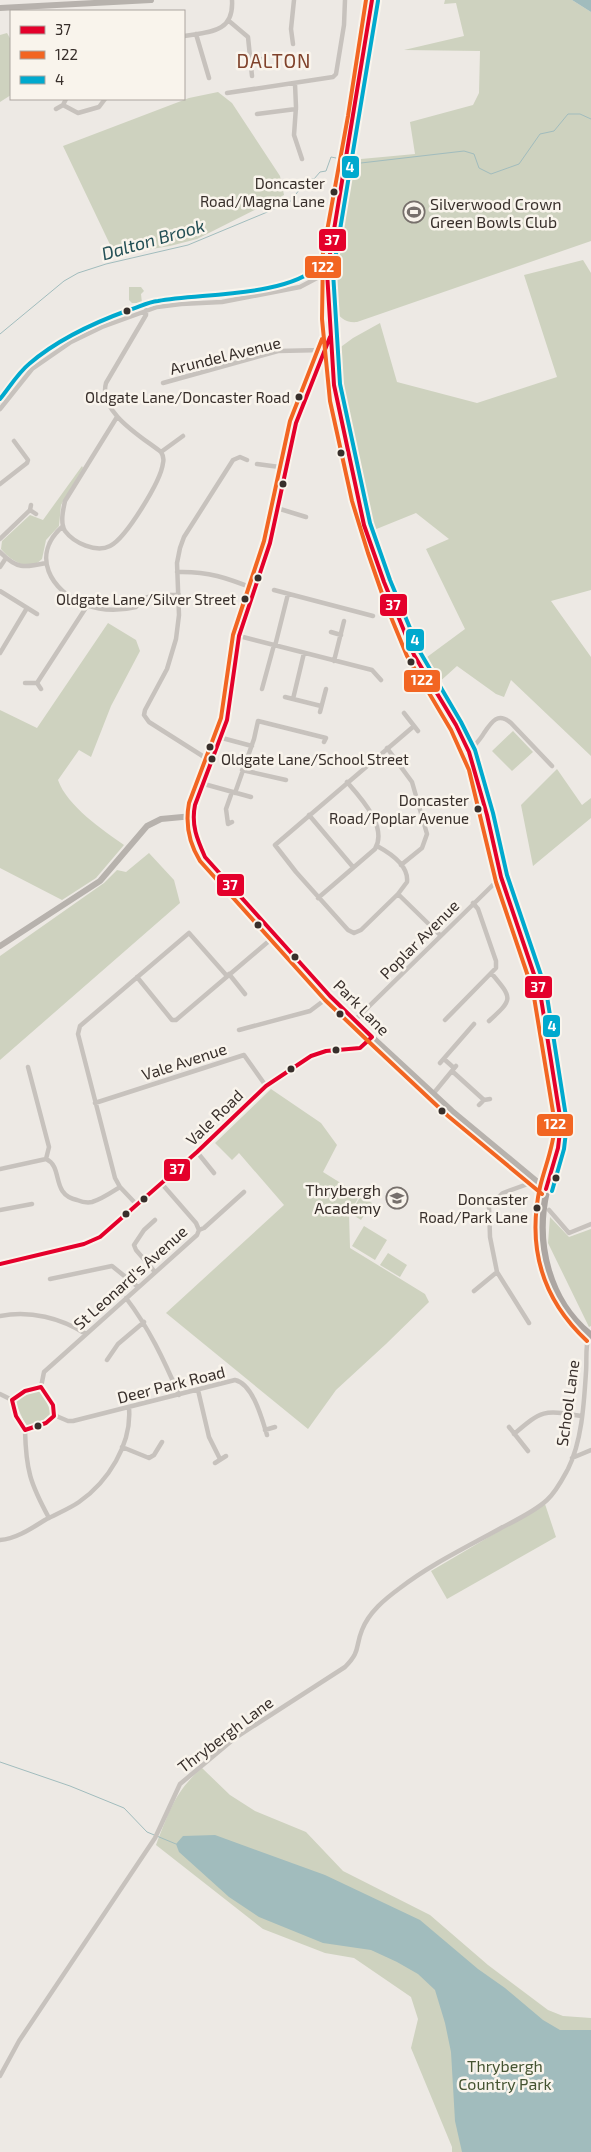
<svg xmlns="http://www.w3.org/2000/svg" width="591" height="2152" font-family="'Exo 2',sans-serif">
<rect width="100%" height="100%" fill="#ede9e4"/>
<path fill="#ced2bf" d="M445,0h127l19,12v229l-234,81c-11,1 -19,-4 -22,-15v-58l18,-81 8,-9 54,-5 -5,-32 63,-17 6,-12 1,-42 -76,-1 60,-14 -8,-33 -12,1z
M7,33l4,7v55l-11,7v-67z
M218,92l14,11 48,73 4,19 -87,44 -27,7 -55,9 -52,-109 126,-48z
M583,260l8,13v317l-40,11 40,56v99l-80,-76 -7,17 -8,-3 -39,-28 -21,19 -13,-25 42,-31 -39,-80 23,-10 -33,-26 -42,17 -22,-91 -14,-90 15,-11 27,-15 17,59 80,21 80,-26 -33,-102z
M129,287h12l3,4 -3,3 1,9h-10l-3,-3z
M82,466l1,2 -22,37 -2,21 -13,14 -4,19c-13,14 -32,1 -41,-10l1,-8 28,-26 13,5z
M108,623l28,17 4,11 -29,55 -20,51 -12,-7 -21,30c9,26 45,50 66,65l-28,33 -34,22 -62,-32v-158l37,18z
M513,731l20,21 -21,19 -20,-20z
M557,769l25,36 9,-7v20l-58,48 -12,-61z
M149,853l25,27 6,23 -180,157v-104l104,-73 13,-13 9,2z
M271,1089l50,34 16,22 -14,27 37,23 -11,19 1,34 75,46 4,8 -43,42 -50,46 -28,39 -142,-116 118,-108 -45,-52 -7,7 -17,-17z
M361,1196l11,7 -11,17 -11,-7z
M550,1217l19,20 22,-8v97l-2,1 -41,-84z
M364,1226l23,14 -12,20 -23,-14z
M388,1253l19,12 -7,12 -20,-12z
M37,1390l7,5 7,18c-4,7 -17,13 -25,13l-11,-24 3,-3z
M545,1504l11,33 -109,62 -16,-28z
M202,1768l28,27 25,16 51,21 37,39 87,44 58,50 60,45 15,6 28,2v134h-139v-5l-41,-99 7,-29 -7,-22 -57,-39 -29,-5 -62,-24 -107,-84c13,-33 19,-54 46,-77z"/>
<path fill="#a1bcbd" d="M572,0h19v12z
M215,1835l110,40 95,45 58,49 27,19 38,32 17,10h31v122h-129l-7,-31 -4,-69 -6,-29 -10,-33 -17,-16 -21,-12 -26,-12 -48,-7 -64,-26 -30,-20 -50,-45 -3,-8 7,-8z"/>
<g fill="none" stroke-linecap="round" stroke-linejoin="round">
<path stroke="#a1bcbd" stroke-width="1" d="M361,163l103,-12 10,3 5,14 12,6 28,-10 21,-30 14,-3 14,-17h12l11,5
M0,334l64,-53 14,-8 28,-9 82,-19 101,-42 18,-23 7,-1 6,-7 6,-1 5,-14 5,1
M0,1762l70,24 54,22 23,24 29,12"/>
<path stroke="#c7c2bd" stroke-width="4.5" d="M229,21l19,16 4,39
M196,34l13,44
M184,36c25,-4 50,-3 48,-36
M293,44l-2,-15 3,-29
M251,60l12,-1
M295,84l1,23 -2,28 8,24
M227,93l106,-16 3,-3 8,-49 1,-25
M63,105l15,8 21,-6 6,-8
M56,109l7,-4 3,-6
M257,114l39,-5
M163,383l115,-32 45,-1
M0,409l32,-40 39,-27 31,-15 55,-20 24,-3 41,-2 78,-15 17,-9 5,-6h5
M117,417l-52,84c-2,9 -5,22 0,30 9,12 31,22 45,15 16,-8 51,-65 53,-83 1,-4 0,-8 -2,-11 -19,-15 -63,-40 -55,-69l40,-68v-5
M161,452l22,-16
M257,464l30,4
M0,484l27,-21 1,-3 -14,-19
M31,505l-1,5 6,4
M277,508l29,9
M63,526c-33,29 -13,65 23,79 16,6 33,6 50,2 8,-15 27,-12 43,-12
M0,539l30,-29
M0,552c17,17 24,16 46,11
M0,567l6,-9
M177,572c31,-1 50,6 78,17
M274,590l99,26
M0,591l37,23
M331,632l10,3
M239,636l133,34 9,10
M275,646l13,-52
M0,653l27,-45
M334,661l10,-40
M25,683h12l4,6
M37,683l50,-77
M262,689l12,-44
M285,697l36,9
M293,699l11,-46
M320,712l6,-23
M404,713l14,18
M222,738l30,8
M387,748l25,34 15,52 -5,14 -21,17
M469,752c5,-6 11,-12 15,-19 8,-12 14,-21 27,-10l41,43
M212,762l-63,-40 -5,-7 1,-5 22,-41 9,-30 3,-24 -2,-52 3,-15 4,-11 49,-77 7,-3 7,3
M242,770l44,10
M204,784l47,13
M232,792l-6,17 2,15 4,-2
M235,793l19,-54 4,-18 68,17 -2,4
M309,815l44,52
M377,846c13,7 32,19 30,36l-9,12 -37,36 -7,3 -6,-3 -52,-58 -21,-27 139,-119
M398,894l42,41
M318,898l57,-49c13,-22 -14,-51 -28,-67
M229,974l16,20
M137,977l35,43h4l100,-85
M355,1020l146,-143
M445,1020l51,-52v-7l-18,-52 -5,-6
M489,1021c24,-22 24,-22 3,-47
M239,1030l71,-19 20,-15
M444,1059l10,9
M440,1063l34,-39
M28,1067l21,80 -3,12
M452,1071l32,29
M433,1094l23,-28
M95,1103l149,-48 22,31
M479,1105l5,-5 6,-1
M197,1152l17,21
M0,1169l46,-10c18,8 4,35 31,41 5,2 10,3 15,2 10,-3 20,-10 28,-15
M162,1184l34,39 3,7
M138,1206l-18,-19 -5,-9 -37,-144 2,-8 109,-93 38,43
M0,1210l32,-6
M549,1210l20,23 22,-9
M155,1272l-19,-22 -2,-5 10,-15 11,-10
M497,1272l32,51
M50,1279l62,-13 26,21
M474,1291l23,-19 -7,-35 -1,-31 14,-13 33,-12
M126,1298c23,30 38,62 53,97
M0,1316c30,-6 61,2 86,18
M107,1360l11,-16 26,-22
M41,1387l3,-15 153,-137 2,-5 5,-2 40,-36
M198,1390l11,47 11,22
M0,1394l12,6c6,-7 20,-12 29,-13 5,5 16,22 13,29 -2,5 -9,7 -13,9 -6,2 -10,5 -16,5
M12,1400c-1,9 7,24 13,30
M54,1415l14,6h5l162,-41c18,4 27,39 32,55
M509,1427l19,24
M25,1430c1,40 5,53 24,88
M265,1430l10,-3
M514,1434c29,-25 30,-24 67,-18
M122,1447l27,11 5,-3 8,-13
M572,1458l19,-8
M215,1463l11,-7
M0,1540c16,-1 32,-12 45,-20 11,-6 24,-11 34,-18 29,-20 53,-58 50,-94
M0,2076l19,-35 136,-203 25,-54 55,-46 110,-71c16,-16 10,-20 17,-37 7,-18 23,-31 38,-42 31,-24 67,-41 101,-60 15,-8 33,-16 46,-28 9,-8 15,-20 21,-31 14,-28 16,-66 18,-97 1,-12 -1,-26 3,-38"/>
<path stroke="#b7b2ad" stroke-width="6" d="M0,8l151,-8
M329,338l-33,85 -26,120 -31,93 -12,84 -32,85c-4,19 0,35 10,52l125,139 42,41 80,74 94,78
M0,946l100,-65 47,-55 14,-7 32,-3
M0,1264l84,-20 16,-7 97,-85 69,-66 45,-30 15,-5 34,-3 12,-11"/>
<path stroke="#aca6a2" stroke-width="8" d="M372,0l-18,117 -25,136c-3,43 -1,89 5,131 2,21 8,42 12,62 15,71 36,141 67,207 16,34 42,64 56,99 16,42 20,86 33,128 13,42 32,82 41,125 5,24 7,49 11,74 3,16 8,34 7,51 -1,21 -11,41 -15,61 -12,52 2,111 45,145"/>
<g stroke="#f9f4ec" stroke-width="8">
<path id="bus-1" d="M372,0l-45,272 7,113 30,140 20,57 30,73 42,70 13,27 18,63 14,62 39,115 21,131 -3,25 -12,41
M0,1264l84,-20 16,-7 97,-85 69,-66 45,-30 15,-5 34,-3 12,-11 -42,-41 -125,-139c-8,-18 -14,-32 -10,-52l32,-85 12,-84 31,-93 26,-120 34,-86
M41,1387l12,18 1,11 -8,7 -21,7 -9,-14 -4,-16 13,-9z"/>
</g>
<g stroke="#f9f4ec" stroke-width="8">
<path id="bus-2" d="M366,0l-18,116 -25,137 -1,66 8,82 22,100 16,52 18,52 21,51 44,74 18,40 27,112 37,109 22,133c-1,22 -10,42 -15,63 -13,60 2,112 47,154
M322,339l-32,82 -26,120 -31,94 -12,83 -32,85c-4,21 0,40 11,58l125,139 43,41 80,75 94,78"/>
</g>
<g stroke="#f9f4ec" stroke-width="8">
<path id="bus-3" d="M378,1l-45,271 7,112 30,139 20,57 30,72 41,70 14,28 18,63 14,62 39,115 21,133 -3,26 -12,42
M0,399c9,-11 18,-26 29,-35 29,-25 64,-41 100,-54 10,-3 19,-8 29,-9 44,-8 128,-4 161,-35h8"/>
</g>
<use href="#bus-1" stroke="#e4002b" stroke-width="4"/>
<use href="#bus-2" stroke="#f26522" stroke-width="4"/>
<use href="#bus-3" stroke="#00a9ce" stroke-width="4"/>
</g>
<defs>
<g id="stadium-ring" transform="scale(1.125)"><circle r="9.5" fill="#f9f4ec" stroke="#77706c" stroke-width="1.5"/><path d="M0-5a6.5 5 0 1 0 0 10a6.5 5 0 1 0 0-10ZM-3.5-1.8h7v3.6h-7Z" fill="#77706c"/></g>
<g id="school-ring" transform="scale(1.125)"><circle r="9.5" fill="#f9f4ec" stroke="#77706c" stroke-width="1.5"/><path d="M0-5L7-2L0 1L-7-2ZM-4 1L0 2.5L4 1V4Q0 6-4 4Z" fill="#77706c"/></g>
</defs>
<g fill-rule="evenodd">
<use href="#stadium-ring" x="414" y="212"/>
<use href="#school-ring" x="397" y="1198"/>
</g>
<g fill="#382f2b" stroke="#f9f4ec" stroke-width="2">
<circle cx="334" cy="192" r="4.5"/>
<circle cx="127" cy="311" r="4.5"/>
<circle cx="299" cy="397" r="4.5"/>
<circle cx="341" cy="453" r="4.5"/>
<circle cx="283" cy="484" r="4.5"/>
<circle cx="258" cy="578" r="4.5"/>
<circle cx="245" cy="599" r="4.5"/>
<circle cx="411" cy="662" r="4.5"/>
<circle cx="210" cy="747" r="4.5"/>
<circle cx="212" cy="759" r="4.5"/>
<circle cx="478" cy="809" r="4.5"/>
<circle cx="258" cy="925" r="4.5"/>
<circle cx="295" cy="957" r="4.5"/>
<circle cx="340" cy="1014" r="4.5"/>
<circle cx="336" cy="1050" r="4.5"/>
<circle cx="291" cy="1069" r="4.5"/>
<circle cx="442" cy="1111" r="4.5"/>
<circle cx="556" cy="1178" r="4.5"/>
<circle cx="144" cy="1199" r="4.5"/>
<circle cx="537" cy="1208" r="4.5"/>
<circle cx="126" cy="1214" r="4.5"/>
<circle cx="38" cy="1426" r="4.5"/>
</g>
<g text-anchor="middle" dominant-baseline="central" stroke-width="5" stroke-linejoin="round" paint-order="stroke">
<g font-size="15" fill="#382f2b" stroke="#f9f4ec" text-anchor="end">
<text x="325" y="183">Doncaster<tspan x="325" dy="18">Road/Magna Lane</tspan></text>
<text x="290" y="397">Oldgate Lane/Doncaster Road</text>
<text x="236" y="599">Oldgate Lane/Silver Street</text>
<text x="221" y="759" text-anchor="start">Oldgate Lane/School Street</text>
<text x="469" y="800">Doncaster<tspan x="469" dy="18">Road/Poplar Avenue</tspan></text>
<text x="528" y="1199">Doncaster<tspan x="528" dy="18">Road/Park Lane</tspan></text>
</g>
<g font-size="16" fill="#382f2b" stroke="#f9f4ec" text-anchor="start">
<text x="430" y="203">Silverwood Crown<tspan x="430" dy="18">Green Bowls Club</tspan></text>
<text x="381" y="1189" text-anchor="end">Thrybergh<tspan x="381" dy="18">Academy</tspan></text>
</g>
<g font-size="16" fill="#382f2b" stroke="#f9f4ec">
<text transform="translate(225 355) rotate(-14)">Arundel Avenue</text>
<text transform="translate(419 939) rotate(-45)">Poplar Avenue</text>
<text transform="translate(362 1007) rotate(45)">Park Lane</text>
<text transform="translate(184 1061) rotate(-18)">Vale Avenue</text>
<text transform="translate(214 1117) rotate(-44)">Vale Road</text>
<text transform="translate(130 1277) rotate(-42)">St Leonard's Avenue</text>
<text transform="translate(171 1384) rotate(-14)">Deer Park Road</text>
<text transform="translate(567 1403) rotate(-82)">School Lane</text>
<text transform="translate(225 1734) rotate(-37)">Thrybergh Lane</text>
</g>
<g font-size="16" fill="#455431" stroke="#f9f4ec">
<text x="505" y="2065">Thrybergh<tspan x="505" dy="18">Country Park</tspan></text>
</g>
<g font-size="18" font-style="italic" fill="#245056" stroke="#f9f4ec">
<text transform="translate(153 239) rotate(-16)">Dalton Brook</text>
</g>
<g font-size="19" letter-spacing="1" fill="#80422b" stroke="#f9f4ec">
<text x="274" y="60">DALTON</text>
</g>
</g>
<g stroke="#f9f4ec" stroke-width="2">
<rect x="341" y="155" width="19" height="24" rx="5" fill="#00a9ce"/>
<rect x="318" y="228" width="29" height="24" rx="5" fill="#e4002b"/>
<rect x="304" y="255" width="38" height="24" rx="5" fill="#f26522"/>
<rect x="379" y="593" width="29" height="24" rx="5" fill="#e4002b"/>
<rect x="405" y="628" width="20" height="24" rx="5" fill="#00a9ce"/>
<rect x="403" y="669" width="38" height="24" rx="5" fill="#f26522"/>
<rect x="216" y="873" width="29" height="24" rx="5" fill="#e4002b"/>
<rect x="524" y="975" width="29" height="24" rx="5" fill="#e4002b"/>
<rect x="542" y="1014" width="19" height="24" rx="5" fill="#00a9ce"/>
<rect x="536" y="1113" width="38" height="24" rx="5" fill="#f26522"/>
<rect x="163" y="1158" width="28" height="24" rx="5" fill="#e4002b"/>
</g>
<g font-size="14" text-anchor="middle" font-weight="bold" fill="#fff">
<text x="350" y="172">4</text>
<text x="332" y="245">37</text>
<text x="323" y="272">122</text>
<text x="393" y="610">37</text>
<text x="415" y="645">4</text>
<text x="422" y="685">122</text>
<text x="230" y="890">37</text>
<text x="538" y="992">37</text>
<text x="552" y="1031">4</text>
<text x="555" y="1129">122</text>
<text x="177" y="1174">37</text>
</g>
<rect x="10" y="10" width="175" height="90" fill="#f9f4ec" stroke="#aca59f"/>
<rect x="20" y="26" width="25" height="8" fill="#e4002b" stroke="#aca59f"/>
<text x="55" y="35" font-size="15" fill="#382f2b">37</text>
<rect x="20" y="51" width="25" height="8" fill="#f26522" stroke="#aca59f"/>
<text x="55" y="60" font-size="15" fill="#382f2b">122</text>
<rect x="20" y="76" width="25" height="8" fill="#00a9ce" stroke="#aca59f"/>
<text x="55" y="85" font-size="15" fill="#382f2b">4</text>
</svg>
